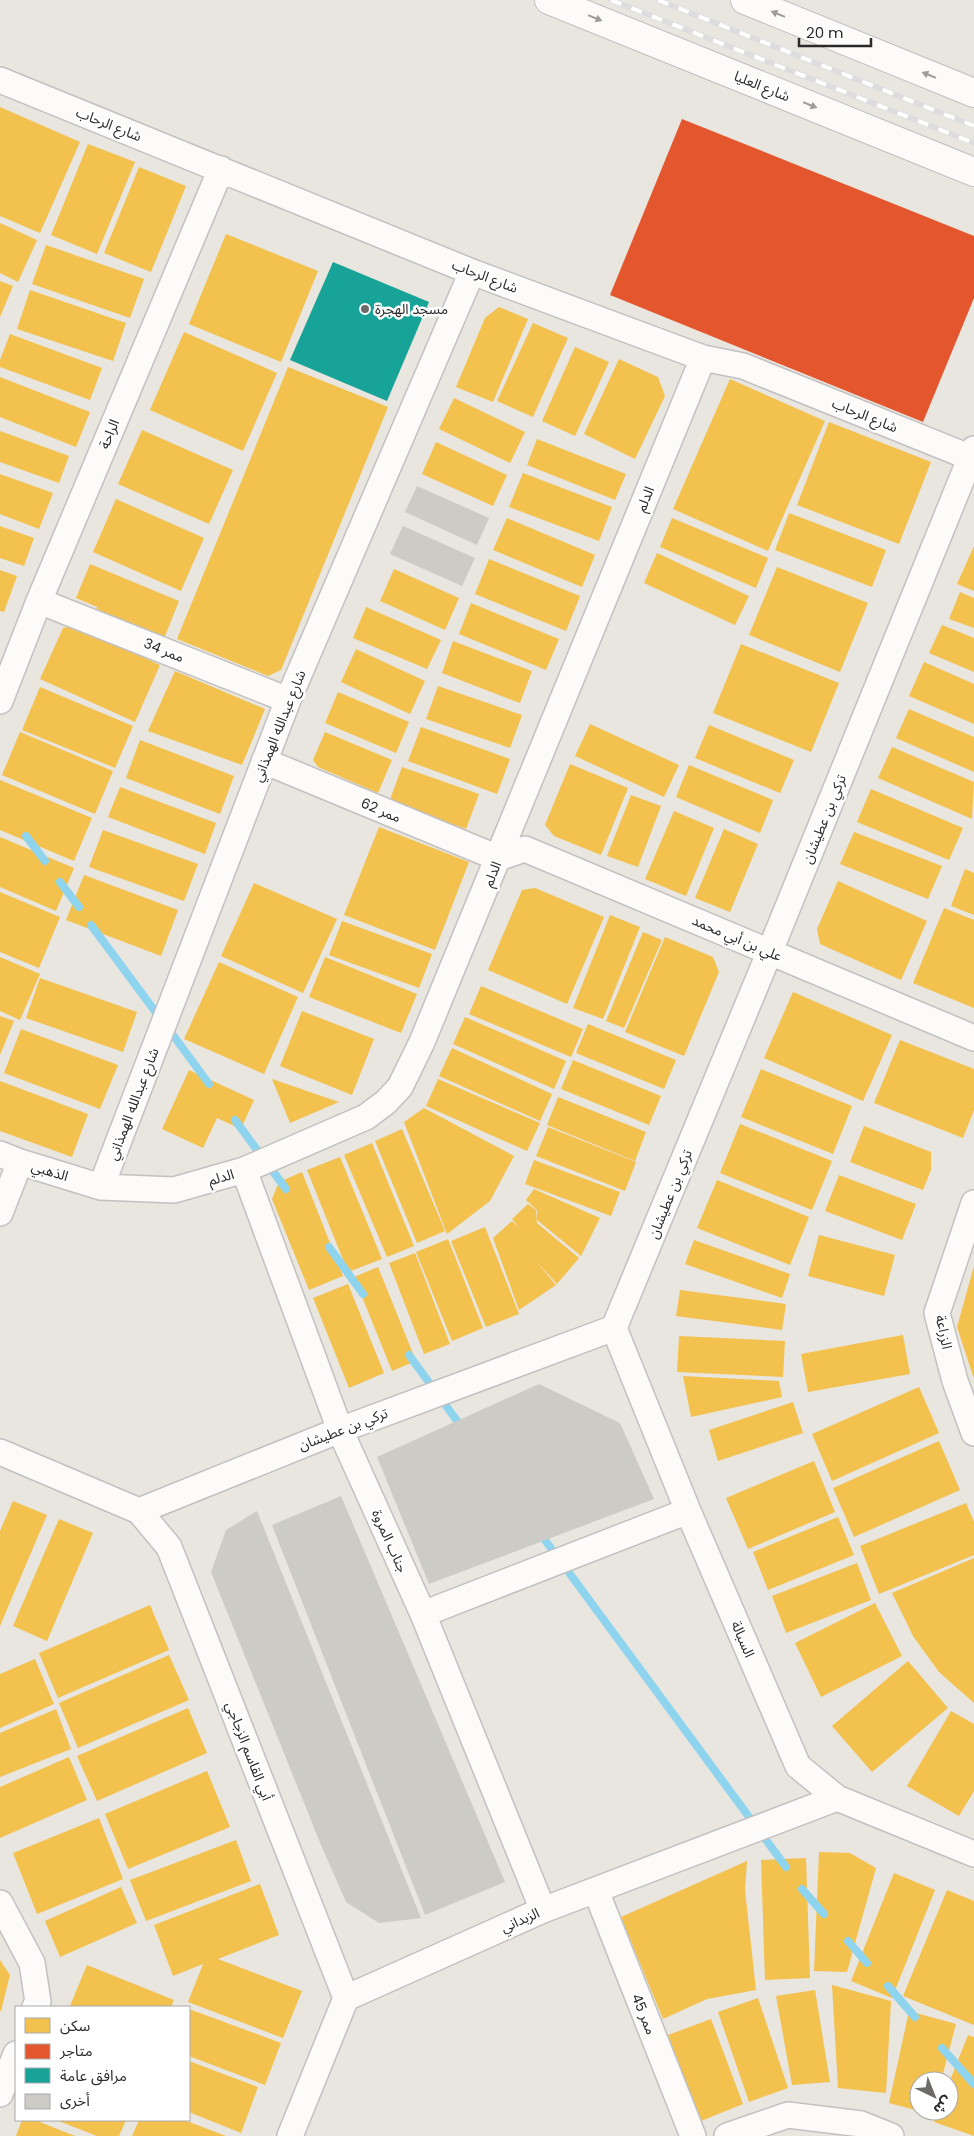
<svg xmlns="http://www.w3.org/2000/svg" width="974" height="2136" font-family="Poppins,'Noto Sans Arabic',sans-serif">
<rect width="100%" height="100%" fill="#e9e5df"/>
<path fill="#f2c14e" d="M0,107l80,35 -40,91 -40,-17z
M88,144l47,18 -38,92 -46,-19z
M139,167l47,19 -35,86 -47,-19z
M0,223l37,17 -19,42 -18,-9z
M226,234l92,37 -37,91 -92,-38z
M46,245l98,34 -14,39 -98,-34z
M0,281l13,5 -13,31z
M30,290l96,33 -13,38 -96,-32z
M499,307l29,12 -35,83 -37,-15 29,-69z
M533,323l35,15 -35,79 -36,-16z
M184,332l93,41 -34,78 -93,-41z
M10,334l92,34 -12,32 -90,-33v-7z
M575,347l34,15 -34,74 -33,-15z
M619,359l39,18 7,19 -30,63 -51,-25z
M288,367l100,40 -107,263 -13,6 -91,-37z
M0,377l90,35 -14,35 -76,-30z
M730,379l95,42 -57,130 -95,-42z
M454,398l71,34 -15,31 -71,-34z
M829,422l102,40 -32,82 -102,-39z
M142,430l91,40 -24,54 -91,-40z
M0,431l69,25 -10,27 -59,-21z
M537,439l89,35 -11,26 -88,-35z
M436,442l71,33 -14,31 -71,-32z
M523,473l89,34 -13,34 -90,-34z
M0,474l53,19 -14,36 -39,-15z
M116,499l88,39 -23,53 -88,-39z
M789,513l97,37 -14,37 -97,-37z
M507,518l88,37 -13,32 -89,-37z
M672,518l96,40 -12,30 -96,-41z
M0,526l34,12 -10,28 -24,-8z
M974,546v45l-17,-7z
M657,553l92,43 -14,29 -91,-42z
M489,559l91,37 -14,35 -91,-37z
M90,564l89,37 -16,40 -68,-28 2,-6 -21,-9z
M777,567l91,36 -28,69 -91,-37z
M394,569l65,29 -14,32 -65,-29z
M0,570l17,6 -13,36 -4,-1z
M960,592l14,6v30l-25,-9z
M471,603l88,36 -13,31 -87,-36z
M366,607l75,33 -14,29 -74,-31z
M942,625l32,13v34l-45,-19z
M73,626l87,39 -25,57 -95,-43 23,-51z
M453,641l79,30 -12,32 -78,-30z
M741,644l98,39 -28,69 -98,-39z
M356,649l69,32 -15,33 -69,-32z
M924,662l50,22v40l-65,-28z
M175,671l90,38 -23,56 -94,-34z
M438,686l84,29 -12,33 -84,-29z
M40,687l93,39 -18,42 -93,-38z
M338,692l71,30 -13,31 -71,-30z
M909,709l65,28v35l-78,-34z
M590,724l89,41 -15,32 -89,-41z
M709,725l85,35 -14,33 -85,-35z
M421,727l89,32 -13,35 -89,-33z
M20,732l93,39 -18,43 -93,-39z
M325,732l67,28 -14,33 -60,-26 -5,-7z
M140,740l94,36 -14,38 -94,-36z
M892,747l82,35 -2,37 -94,-41z
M570,764l58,24 -27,67 -47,-19 -9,-11z
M689,765l84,35 -13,33 -84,-36z
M402,767l77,27 -13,35 -77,-27z
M0,780l92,38 -18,43 -74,-31z
M120,787l96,36 -11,31 -97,-37z
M871,789l92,39 -14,32 -92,-38z
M631,795l30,11 -23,61 -31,-11z
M674,811l40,17 -28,68 -41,-17z
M379,827l90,35 -34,88 -91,-35z
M724,829l34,15 -28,68 -35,-14z
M103,830l95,34 -14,37 -95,-34z
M854,832l88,34 -14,33 -88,-35z
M0,837l74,31 -18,43 -56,-24z
M965,869l9,4v42l-23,-9z
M84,875l94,35 -17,46 -95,-36z
M838,881l89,40 -26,59 -81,-36 -3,-15z
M254,883l83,36 -34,74 -82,-37z
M535,888l69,29 -37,87 -79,-34 34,-80z
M0,892l60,25 -21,51 -39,-16z
M944,908l30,12v88l-61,-25z
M610,915l30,12 -37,92 -30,-11z
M342,921l90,33 -13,34 -90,-33z
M643,932l19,8 -38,88 -18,-7z
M665,937l48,20 6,15 -35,84 -59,-24z
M0,957l40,17 -20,46 -20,-9z
M325,957l92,37 -16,39 -92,-36z
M219,962l79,35 -34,77 -80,-35z
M40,978l97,34 -14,40 -97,-34z
M481,986l102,43 -12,28 -102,-43z
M793,992l99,43 -29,66 -99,-43z
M302,1011l72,28 -22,56 -72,-29z
M0,1016l14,5 -14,34z
M465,1017l101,44 -12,28 -101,-45z
M588,1024l88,36 -12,29 -88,-36z
M21,1029l97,36 -18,44 -96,-36z
M900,1040l74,29v41l-11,28 -89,-35z
M452,1048l100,46 -12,27 -101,-45z
M573,1060l88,36 -12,29 -88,-36z
M761,1069l91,37 -19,48 -92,-37z
M189,1070l65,30 -13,29 -24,-11 -14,30 -41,-19z
M272,1079l67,23 -49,21z
M438,1079l102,44 -13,28 -101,-45z
M0,1081l88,33 -16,43 -72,-26z
M558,1097l88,35 -11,29 -88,-36z
M424,1108l90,48 -24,45 -43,33 -43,-112z
M740,1124l92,37 -20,49 -92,-37z
M864,1126l67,26v18l-8,20 -73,-28z
M548,1127l88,35 -11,29 -89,-35z
M402,1129l43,102 -28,12 -42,-102z
M372,1143l42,103 -27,11 -43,-102z
M340,1157l42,102 -34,13 -41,-102z
M534,1160l86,32 -9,24 -86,-32z
M302,1172l41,104 -34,14 -37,-91 7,-17z
M839,1175l77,29 -14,36 -77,-29z
M717,1180l92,37 -19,48 -93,-37z
M534,1189l66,29 -19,38 -44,-36v-10l-11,-10z
M528,1204l8,6 1,13 42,35 -22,26 -22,-24 21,25 -37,25 -26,-72 19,-17 8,8 -8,-10z
M485,1227l34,87 -33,13 -35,-86z
M819,1235l76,20 -11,41 -76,-20z
M448,1239l35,89 -31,13 -36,-89z
M694,1240l96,34 -8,24 -97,-34z
M415,1253l35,91 -26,10 -35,-91z
M974,1266v113l-17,-52z
M378,1267l38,94 -24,10 -38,-94z
M348,1284l36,89 -35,15 -36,-90z
M680,1290l106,14 -4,26 -106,-14z
M903,1335l7,39 -102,18 -7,-38z
M679,1336l106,5 -2,36 -106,-5z
M683,1376l96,5 3,16 -91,20z
M919,1387l20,46 -107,48 -20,-47z
M793,1402l10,31 -85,28 -9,-31z
M939,1441l21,49 -106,47 -21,-49z
M814,1461l21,51 -87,37 -22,-51z
M13,1501l34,14 -47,111v-95z
M966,1503l8,19v33l-95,39 -19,-48z
M838,1517l16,38 -86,35 -15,-38z
M59,1519l34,14 -46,108 -34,-15z
M974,1558v145l-35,-31 -26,-36 -21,-43z
M857,1563l14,37 -85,33 -14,-37z
M875,1603l27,53 -81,41 -26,-54z
M150,1605l19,45 -111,48 -19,-45z
M169,1655l20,45 -111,48 -19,-45z
M35,1659l19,45 -54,24v-54z
M908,1661l40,47 -76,64 -40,-46z
M188,1708l19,45 -110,48 -20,-45z
M56,1709l15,40 -71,28v-44z
M951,1711l23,13v67l-15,25 -52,-30z
M69,1757l18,43 -87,38v-51z
M207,1771l23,56 -102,42 -23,-55z
M99,1818l24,61 -86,35 -24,-61z
M236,1840l15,41 -105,40 -16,-41z
M819,1852l31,1 26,15 -29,104 -33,-1z
M806,1858l4,120 -45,2 -4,-120z
M747,1861l-2,29 11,100 -49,9 -44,20 -42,-102z
M894,1873l41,17 -43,108 -41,-17z
M260,1884l19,51 -61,24 84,32 -19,47 -95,-36 15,-38 -30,12 -19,-51z
M121,1887l16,36 -77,34 -15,-36z
M947,1890l27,11v124l-71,-29z
M0,1960l10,15 -9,36h-1z
M87,1965l87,35 -3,7 -101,-1z
M832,1985l59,16 -5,92 -48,-5z
M815,1990l15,92 -38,3 -16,-89z
M758,1998l30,90 -39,14 -31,-90z
M189,2009l92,34 -16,42 -76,-29z
M909,2011l47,13 -15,57h-22v30l-30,-8z
M711,2019l32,85 -42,17 -33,-86z
M968,2035l6,2v99l-40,-14 4,-11h11v-28z
M189,2061l69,26 -17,46 -52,-21z
M22,2120h13l40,16h-59z
M56,2120h70l-7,16h-22z
M139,2120h45l42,16h-94z"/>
<path fill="#e4572e" d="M682,119l292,117v62l-51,124 -313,-127z"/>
<path fill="#17a398" d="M333,262l96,40 -42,99 -97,-41z"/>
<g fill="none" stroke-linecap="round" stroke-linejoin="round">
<path stroke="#8ed4ef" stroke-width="8" d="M26,836l19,25
M60,882l19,25
M91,925l69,93
M167,1027l42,57
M235,1120l51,69
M329,1247l34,47
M409,1355l54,74
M539,1532l247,335
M802,1889l22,25
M848,1941l19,22
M888,1986l27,31
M942,2048l32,36"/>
</g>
<path fill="#cdcbc6" d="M417,486l72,32 -12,27 -72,-33z
M403,526l72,32 -13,28 -72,-32z
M539,1384l81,39 34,76 -225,85 -52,-127z
M341,1496l164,386 -80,33 -153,-390z
M257,1511l164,407 -42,5 -33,-21 -25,-57 -110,-273 15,-42z"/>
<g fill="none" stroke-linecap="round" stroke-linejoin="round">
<g stroke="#c2c1c1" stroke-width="28">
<path id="minor" d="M0,80l472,192 231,86 40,8 231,93
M39,601l249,99
M0,701l39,-100 182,-432
M264,761l234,97 27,-9 449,189
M0,1154l20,8 81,25 73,3 70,-20 122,-53 20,-15 14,-15 22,-45 281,-684
M244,1170l96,260 83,184 120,296
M101,1187l187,-487 184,-428
M974,1203l-37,110 18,68 19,52
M0,1213l20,-51
M614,1328l74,183 110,255 39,32 137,56
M0,1452l139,59 201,-81 274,-102 156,-377 204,-502
M139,1511l30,36 177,451
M423,1614l265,-103
M596,1891l97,245
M0,1903l32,60 6,39 -3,5
M0,2094l16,-40
M290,2136l56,-138 197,-88 294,-112
M727,2136l61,-21 73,9 30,12"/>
</g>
<g stroke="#c2c1c1" stroke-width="30">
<path id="secondary" d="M549,0l425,172
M745,0l229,93"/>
</g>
<use href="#minor" stroke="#fcfbfa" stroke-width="25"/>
<use href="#secondary" stroke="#fcfbfa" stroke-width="28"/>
<g stroke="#dddddf" stroke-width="5.5">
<path id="rail" d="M611,0l363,143
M658,0l316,126"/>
</g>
<use href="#rail" stroke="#fff" stroke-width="4" stroke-dasharray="11" stroke-linecap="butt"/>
</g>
<defs><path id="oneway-solid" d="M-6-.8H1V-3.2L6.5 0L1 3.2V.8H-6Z" transform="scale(1.25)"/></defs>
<g fill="#9e9d9c">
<use href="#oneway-solid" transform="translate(778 14) rotate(-158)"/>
<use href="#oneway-solid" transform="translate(595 18) rotate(22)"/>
<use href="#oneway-solid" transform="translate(929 75) rotate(-158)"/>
<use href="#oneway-solid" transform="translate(810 105) rotate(22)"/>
</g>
<circle fill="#6d6b69" stroke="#fff" stroke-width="2" cx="365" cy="309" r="5"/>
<g text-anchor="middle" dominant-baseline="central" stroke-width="5" stroke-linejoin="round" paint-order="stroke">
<g font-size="14" fill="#2a2a2a" stroke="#fff">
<text transform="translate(762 86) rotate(22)">شارع العليا</text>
<text transform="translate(109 124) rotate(22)">شارع الرحاب</text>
<text transform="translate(485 276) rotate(21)">شارع الرحاب</text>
<text transform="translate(865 415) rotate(22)">شارع الرحاب</text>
<text transform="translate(109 434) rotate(-67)">الراحة</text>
<text transform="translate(645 499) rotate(-68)">الدلم</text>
<text transform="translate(164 650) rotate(22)">ممر 34</text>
<text transform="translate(279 726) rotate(-68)">شارع عبدالله الهمذاني</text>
<text transform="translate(381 810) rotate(23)">ممر 62</text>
<text transform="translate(824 819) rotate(-68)">تركي بن عطيشان</text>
<text transform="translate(492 874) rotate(-68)">الدلم</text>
<text transform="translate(737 938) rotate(23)">علي بن أبي محمد</text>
<text transform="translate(133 1104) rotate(-69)">شارع عبدالله الهمذاني</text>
<text transform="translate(50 1171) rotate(17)">الذهبي</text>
<text transform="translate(221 1177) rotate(-16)">الدلم</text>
<text transform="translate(670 1194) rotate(-68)">تركي بن عطيشان</text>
<text transform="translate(944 1332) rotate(78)">الزراعة</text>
<text transform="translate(343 1429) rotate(-21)">تركي بن عطيشان</text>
<text transform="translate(390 1541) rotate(66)">جناب المروة</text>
<text transform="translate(743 1639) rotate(67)">السبالة</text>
<text transform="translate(249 1751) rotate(69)">أبي القاسم الزجاجي</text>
<text transform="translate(520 1920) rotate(-24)">الزبداني</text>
<text transform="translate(644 2014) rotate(68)">ممر 45</text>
</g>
<g font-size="14" fill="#2a2a2a" stroke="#fff" text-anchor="start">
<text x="375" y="309">مسجد الهجرة</text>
</g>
</g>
<rect x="15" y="2006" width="175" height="115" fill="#ffffff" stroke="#aaaaaa"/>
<rect x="25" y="2018" width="25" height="15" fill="#f2c14e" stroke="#aaaaaa"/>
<text x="60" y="2031" font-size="15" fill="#2a2a2a">سكن</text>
<rect x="25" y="2044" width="25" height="15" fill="#e4572e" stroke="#aaaaaa"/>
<text x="60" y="2056" font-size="15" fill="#2a2a2a">متاجر</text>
<rect x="25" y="2068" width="25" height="15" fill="#17a398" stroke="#aaaaaa"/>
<text x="60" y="2081" font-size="15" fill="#2a2a2a">مرافق عامة</text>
<rect x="25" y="2094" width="25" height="15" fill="#cdcbc6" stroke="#aaaaaa"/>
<text x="60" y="2106" font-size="15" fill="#2a2a2a">أخرى</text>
<g transform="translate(934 2096) rotate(137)"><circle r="24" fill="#ffffff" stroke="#aaaaaa"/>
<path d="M0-4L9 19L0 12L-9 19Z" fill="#6d6b69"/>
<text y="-8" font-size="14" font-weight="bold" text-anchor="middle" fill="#2a2a2a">ش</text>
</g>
<path d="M799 38v8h72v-8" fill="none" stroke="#2a2a2a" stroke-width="2.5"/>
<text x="806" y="38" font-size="15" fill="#2a2a2a" stroke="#ffffff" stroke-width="4" paint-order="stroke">20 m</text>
</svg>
